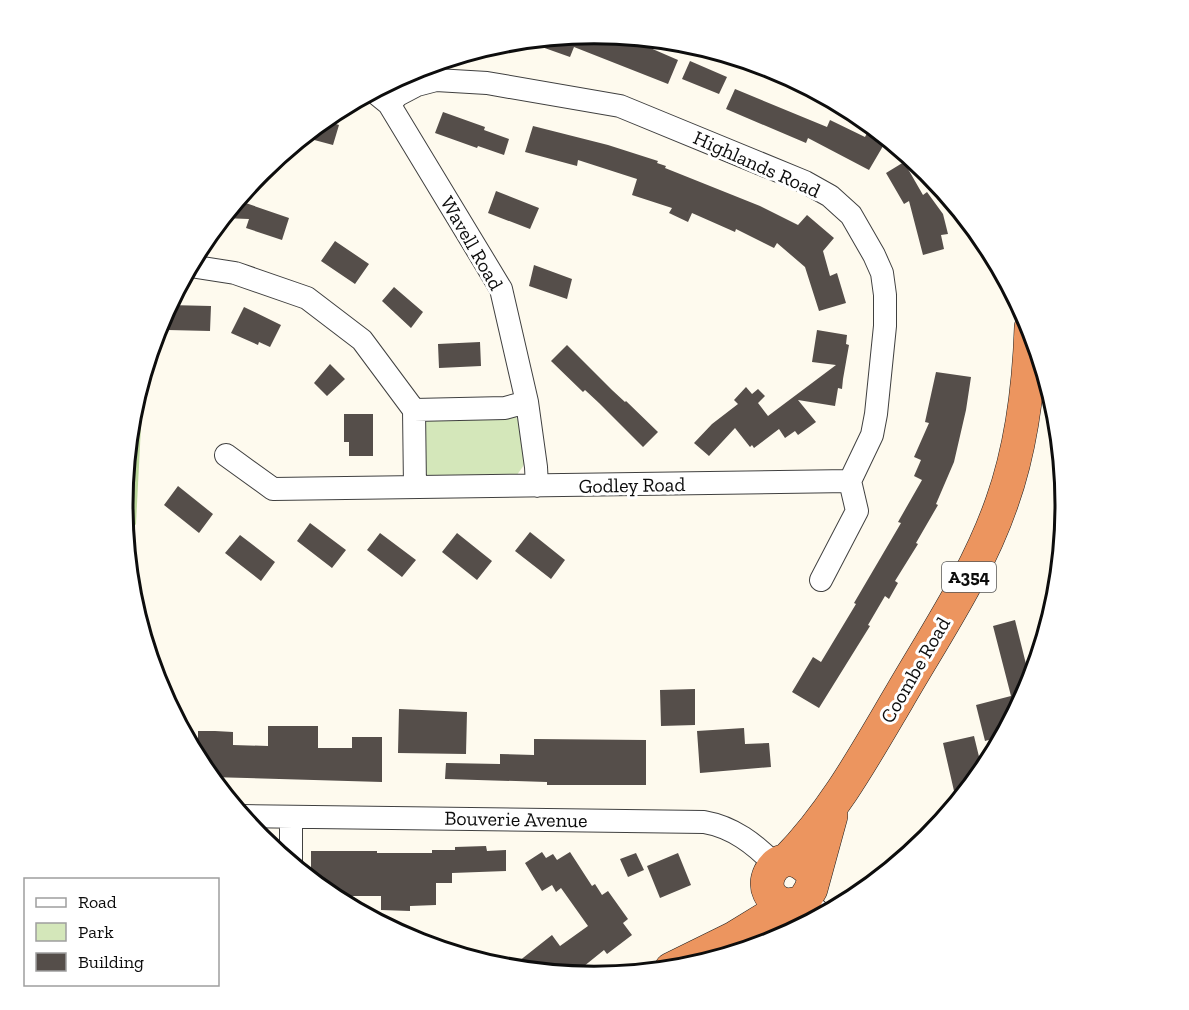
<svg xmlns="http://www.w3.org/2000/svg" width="1189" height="1010" font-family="'Zilla Slab',serif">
<rect width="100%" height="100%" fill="#fefaee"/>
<path fill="#d4e7ba" d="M515,416c8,8 14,30 11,42 -1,7 -5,11 -9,17l-91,1 -2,-53 4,-3z"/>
<path fill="#bad69a" d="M135,402l7,5 -6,117 -10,15 -3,-34 9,-92z"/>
<path fill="#554e4a" d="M595,33l29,3 18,6 -1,2 37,16 -10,24 -94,-37 -4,10 -48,-17z
M690,61l37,16 -8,17 -37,-15z
M735,89l92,38 3,-7 35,17 3,-6 18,10 -17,29 -61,-32 -2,5 -80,-34z
M443,112l42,15 -1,3 25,9 -5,16 -26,-9 -1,2 -42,-15z
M323,120l16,5 -6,20 -30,-8z
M533,126l75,19 50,16 -1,2 9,3 -1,2 95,38 38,19 9,-10 27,23 -11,13 7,25 7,-3 9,30 -27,8 -14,-44 -28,-24 -3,5 -38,-19 -1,3 -43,-19 -4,9 -19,-9 3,-5 -40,-13 5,-16 -59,-19 -1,6 -52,-14z
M904,162l19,33 4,-3 16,22 5,20 -7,1 3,14 -21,6 -14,-54 -5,3 -18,-31z
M496,191l43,17 -9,21 -42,-16z
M237,200l52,18 -7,22 -36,-12 3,-9 -27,-1z
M335,241l34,23 -14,20 -34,-23z
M534,265l38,14 -5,20 -38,-13z
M394,287l29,25 -12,16 -29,-27z
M169,305l42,1 -1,25 -42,-1z
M244,307l37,18 -11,22 -11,-5 -1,3 -27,-12z
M817,330l30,5 -1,9 3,1 -6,34 -1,10 -4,-1 -3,18 -37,-6 18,22 -18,13 -3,-4 -10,7 -6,-9 -25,19 -2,-3 -2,2 -15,-19 -26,28 -15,-13 18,-19 26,-20 -4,-4 12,-13 6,7 6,-5 7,7 -7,7 10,13 68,-51 -24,-3z
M480,342l1,24 -42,2 -1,-24z
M567,345l45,45 13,12 1,-1 32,31 -15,15 -44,-44 -14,-13 -2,2 -32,-31z
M330,364l15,15 -18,17 -13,-13z
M936,372l35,5 -5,33 -12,52 -18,42 2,1 -22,38 2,1 -23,37 3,2 -9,16 -4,-3 -17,29 2,1 -51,82 -27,-16 21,-35 8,5 35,-58 -2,-1 47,-80 -3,-1 24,-42 -8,-4 7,-16 -7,-3 15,-34 -4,-1z
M344,414h29v42h-24v-14h-5z
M178,486l35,28 -14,19 -35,-28z
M310,523l36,27 -14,18 -35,-27z
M530,532l35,28 -14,19 -36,-28z
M380,533l36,27 -14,17 -35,-27z
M457,533l35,28 -15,19 -35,-28z
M240,535l35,27 -14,19 -36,-28z
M1015,620l16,64 -28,52 -18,5 -9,-36 35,-9 -18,-70z
M695,689v36l-34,1 -1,-36z
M399,709l68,3 -1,42 -68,-1z
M268,726h50v22h34v-11h30v45l-172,-5 -8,-10 -12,-23h8v-13h17l18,1v13l35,1z
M744,728l1,16 24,-1 2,24 -71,6 -3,-42z
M974,736l9,37 -26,31 -14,-61z
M534,739l112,1v45h-99v-3l-102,-3 1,-16 54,1v-10l34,1z
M486,846l1,5 19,-1v21l-54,2v10h-16v22l-26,1v5l-29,-1v-14h-51l-19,-16v-29h66v2h55v-3h23v-3z
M542,852l4,6 7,-4 4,6 13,-8 22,34 3,-2 7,11 6,-4 20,28 -5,4 9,12 -25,19 -3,-4 -31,25 -64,-6 43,-34 8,11 28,-20 -27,-38 -5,4 -4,-7 -10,6 -17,-28z
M636,853l8,17 -16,7 -8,-18z
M678,853l13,32 -31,13 -13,-32z"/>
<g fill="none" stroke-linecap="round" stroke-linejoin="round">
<g stroke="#404040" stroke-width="24">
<path id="minor" d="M373,91l16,13 112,185 26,113 9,65 1,19
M389,104l9,-9 19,-10 19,-5 51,3 133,23 185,76 25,14 21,19 23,40 8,18 3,22v31l-9,88 -4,21 -22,46 7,30 -36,69
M190,266l45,7 72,25 55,42 52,70
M226,455l47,34 577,-8
M415,487l-1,-77 91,-2 22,-6
M242,816l462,6c29,5 51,22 71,43
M291,817v46
M805,899l18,17"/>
</g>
<g stroke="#1e1e1e" stroke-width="34">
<path id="highway" d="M787,860c46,-47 78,-105 111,-161 37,-64 80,-127 104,-197 20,-56 27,-116 29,-175
M788,905c-41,-7 -14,-65 18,-38
M671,969l63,-31 54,-33 11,-2 6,-4 6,-10 20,-73"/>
</g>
<use href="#minor" stroke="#fff" stroke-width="22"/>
<use href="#highway" stroke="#ec955f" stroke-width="33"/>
</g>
<g text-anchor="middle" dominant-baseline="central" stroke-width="6" stroke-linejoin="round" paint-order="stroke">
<rect fill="#fff" stroke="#565656" stroke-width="1.5" x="942" y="562" width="54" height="30" rx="4.5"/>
<g font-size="18" font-weight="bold" fill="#0d0d0d">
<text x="969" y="577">A354</text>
</g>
<g font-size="20" fill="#0d0d0d" stroke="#fff">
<text transform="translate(757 164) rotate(24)">Highlands Road</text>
<text transform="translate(472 243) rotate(60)">Wavell Road</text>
<text transform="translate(632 485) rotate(-1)">Godley Road</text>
<text transform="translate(915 670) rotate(-60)">Coombe Road</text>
<text transform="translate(516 819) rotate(1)">Bouverie Avenue</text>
</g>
</g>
<path d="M0 0H1189V1010H0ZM133 505a461 461 0 1 1 922 0a461 461 0 1 1-922 0Z" fill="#fff" fill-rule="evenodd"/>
<path fill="none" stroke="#0d0d0d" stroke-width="3" d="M133 505a461 461 0 1 1 922 0a461 461 0 1 1-922 0Z"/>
<rect x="24" y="878" width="195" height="108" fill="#ffffff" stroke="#9e9e9e" stroke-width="1.5"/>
<rect x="36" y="898" width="30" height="9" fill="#ffffff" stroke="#9e9e9e" stroke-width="1.5"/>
<text x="78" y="908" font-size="18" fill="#0d0d0d">Road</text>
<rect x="36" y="923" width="30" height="18" fill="#d4e7ba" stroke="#9e9e9e" stroke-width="1.5"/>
<text x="78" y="938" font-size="18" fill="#0d0d0d">Park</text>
<rect x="36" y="953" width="30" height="18" fill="#554e4a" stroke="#9e9e9e" stroke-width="1.5"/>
<text x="78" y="968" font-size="18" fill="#0d0d0d">Building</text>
</svg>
